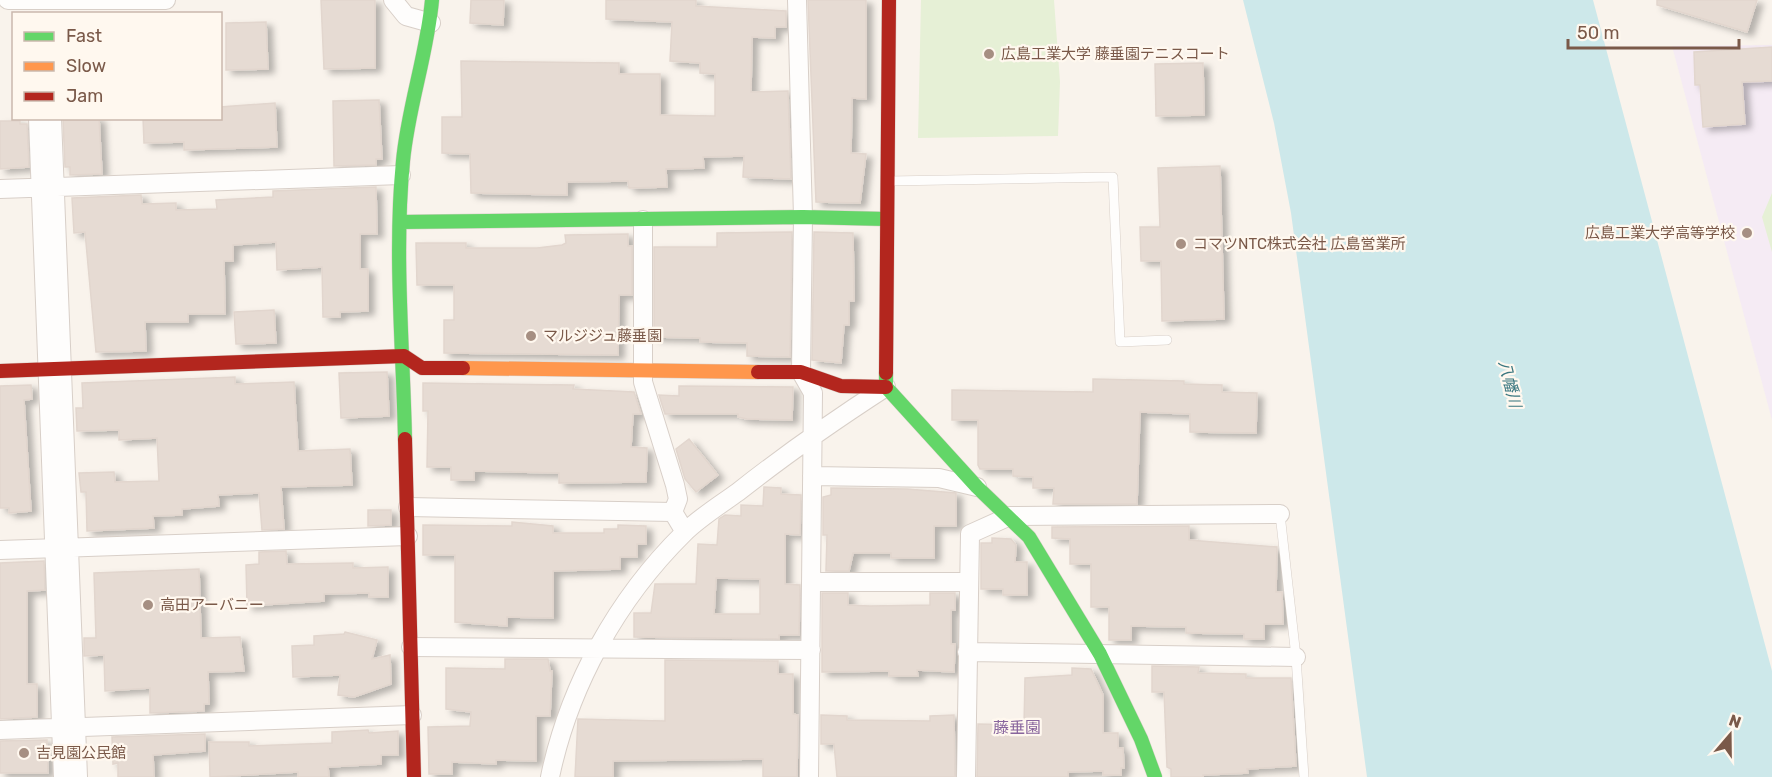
<svg xmlns="http://www.w3.org/2000/svg" width="1772" height="777" font-family="Rubik,'Noto Sans JP',sans-serif">
<defs>
<filter id="shadow"><feDropShadow dx="6" dy="4" stdDeviation="3" flood-color="#0004"/></filter>
</defs>
<rect width="100%" height="100%" fill="#f9f3ec"/>
<path fill="#f5ebf4" d="M1772,45v375l-100,-374z"/>
<path fill="#e6f0d6" d="M921,0h133l6,82 -2,54 -140,2z
M1772,193v59l-10,-35z"/>
<path fill="#cde8ea" d="M1243,0h350l179,671v106h-405l-76,-564 -17,-90z"/>
<path fill="#e6dbd3" stroke="#e2d6ce" stroke-width="1.5" fill-rule="evenodd" filter="url(#shadow)" d="M321,0h54v68l-51,1z
M471,0h33l-1,25 -33,-2z
M606,0h90v6l90,5v16h-11v11l-23,-1 -1,55 37,-1 3,88 -48,-2 1,-21 -41,1 1,11 -38,1 1,18 -38,1 -1,-7 -61,1v13l-96,-2 -1,-39 -28,-1v-36h20l-1,-56 158,2v11h41v41l55,1v-42l-15,-1v-10l-30,-2 2,-39 -66,-3z
M808,0h58v99l-14,-1 -1,55 15,1 -6,49 -44,-1z
M1657,0h100l-10,32 -90,-27z
M266,22l2,47 -42,1v-47z
M1772,47v34l-30,1 3,42 -42,3 -3,-42h-5l-1,-33z
M1203,63l1,52 -48,1 -1,-52z
M379,100l3,59h-6v6l-42,1 -1,-65z
M275,103l2,44 -93,3v-8l-40,1 -1,-25h77v-11z
M63,118h36l3,56 -32,1v-8h-5z
M0,121h20v3h7l2,43 -29,2z
M1220,166l4,153 -62,2 -1,-60h-20l-1,-34h20l-2,-59z
M376,187l1,47h-17v35h8v42l-28,1v5h-17l-1,-50 -45,3 -1,-28 -43,3v16h-9l1,53h-37v8h-43l1,29 -50,1 -11,-120 -11,1 -2,-35 69,-3 1,9 34,-1v7l41,-1 -1,-9 57,-3v-6z
M792,232l-2,125 -43,-1v-13l-47,-1v-4l-46,-1v-90h63v-14z
M814,232l39,1 1,68h-5v24h-5l-3,38 -29,-3z
M628,234v12h4v49h-13l-1,60 -174,-2v-33h10v-35h-37l-1,-42h50v5h71l25,-3 4,-2 -1,-8z
M274,310l2,33 -40,1 -2,-32z
M387,372l2,44 -48,2 -2,-45z
M235,377v7l59,-2 4,69 52,-2 2,36 -71,2 3,42 -22,1 -3,-37 -41,2 1,11 -37,3v6l-29,1 1,12 -67,3 -1,-39h-5l-2,-19 35,-1 1,10 44,-1 -2,-43 -38,2v-10l-42,1 -1,-23h7l-1,-25z
M1093,379l91,2v3l38,1v7l35,1 -1,40 -66,-1v-18l-50,-2 -3,92h-84l1,-16h-21v-11l-20,-1v-7h-33l-2,-4v-45h-26v-30l141,2z
M423,383l151,2 -1,4 61,3 7,22h-8l-2,33 16,1 -1,34 -87,1v-10l-85,-2v9h-23v-13h-24l1,-56h-5z
M31,385l1,14 -8,1 7,111 -22,2v-5h-9v-122z
M679,386l114,1 -1,33 -45,-1 -9,-2v-3h-73l-6,-19 20,1z
M689,439l29,36 -22,17 -11,-13 -9,-30z
M764,487l17,1v6l20,1 -1,40 -15,-1v50l15,1 -1,50h-20v4l-145,-2v-24h17l4,-29h41l2,-40 19,1 2,-26 6,-4 16,1v-11l22,1zM716,578l44,1v35h-46z
M831,488l76,1 49,4v33h-22v32h-43v-5h-38l-4,18h-23l1,-36h-4v-38l8,-2z
M368,510h23v15l-23,1z
M512,522l41,4v7h51v-4h14v-4l28,1v18h-9v13h-17v12l-67,2v47l-46,-1v9l-52,-4v-67h-32v-30l89,1z
M1189,526v14l88,7 -1,45h6l1,32h-19v15h-20v-5l-58,-1v-6l-55,-1v14h-22v-33h-18v-43h-21v-25l-18,-1v-11z
M992,538l19,1 5,6 -1,17h12v33h-24v-6h-22v-46h11z
M286,551l1,13 66,-1v5l35,-1v30h-19v-4l-45,1v7l-77,5 -1,-41 13,-1v-12z
M44,561l1,29 -18,1v93h10v33l-37,2v-156z
M199,569l2,69 39,-1 4,34 -36,1 1,32h-5v7l-54,2v-25l-45,3 -1,-36 -20,1v-18h12l-2,-65z
M822,593h26v12l22,1 60,-1v-12h25v17h-4v34h4l-1,28 -37,-2 1,6h-29v-5l-67,1z
M345,632l32,8 -5,19 18,-4 1,29 -37,13 -16,-2 2,-20 -47,2 -1,-31 22,-1v-9l30,-2z
M505,659h43l2,12h2l-2,45h-14v45l-40,-1v4l-44,-2v12h-23l-1,-47 42,-1 1,-14 -25,-3v-41l59,1z
M665,660l113,1v13h15v40l5,1 -1,62h-34v-18l-150,2v16h-38l3,-58 87,2z
M1152,666l47,1 -1,6 48,1v4h45l5,88 -49,3 1,4 -45,2v2h-32v-8l-4,-2 -3,-75h-12z
M1072,668l19,1 12,26v38h15v15h5l1,20h-3v7h-18v-4l-35,1v5h-91l1,-53 46,1 1,-47 47,-3z
M821,715l26,1v4l83,1v-5l24,-1 1,62h-118l-3,-33h-13z
M368,730l1,3 29,-2v24h-17v9l-53,3 1,10h-31v-5l-88,5 -1,-35h40v4l83,-3v-11z
M205,734v17l-52,4 1,22h-36v-14l-5,1 -1,-27z
M47,740l1,33h-48v-32z"/>
<g fill="none" stroke-linecap="round" stroke-linejoin="round">
<g stroke="#d8cfc8" stroke-width="10">
<path id="lane" d="M889,181l224,-4 7,165 47,-2
M1280,514l16,143 8,120"/>
</g>
<g stroke="#d8cfc8" stroke-width="20">
<path id="street" d="M8,0h158
M393,0l13,16 25,7
M797,0l6,217 -2,155 12,21 -4,384
M38,118l25,659
M52,118l26,659
M0,189l401,-14
M643,220v162l32,103 3,14 -5,13 12,20
M812,476l127,2 38,9
M408,507l265,5
M0,550l408,-14
M811,582h157
M411,647l400,3
M967,652l329,5
M0,730l412,-15
M550,777c19,-91 67,-178 134,-244 15,-15 36,-28 54,-41 48,-38 97,-72 148,-105
M966,777l4,-243 40,-18 270,-2"/>
</g>
<g stroke="#d9cfc8" stroke-width="15">
<path id="fast" d="M400,222l403,-5 83,2
M886,373v14l91,100 52,50 71,117 41,85 14,38
M405,439c-2,-92 -11,-186 -2,-278 5,-54 24,-106 29,-161"/>
</g>
<g stroke="#d9cfc8" stroke-width="15">
<path id="slow" d="M463,368l295,4"/>
</g>
<g stroke="#d9cfc8" stroke-width="15">
<path id="jam" d="M0,371l404,-15 18,12h41
M758,372h43l40,14 45,1
M886,373l3,-373
M405,439l9,338"/>
</g>
<use href="#lane" stroke="#fefdfc" stroke-width="9"/>
<use href="#street" stroke="#fefdfc" stroke-width="18"/>
<use href="#fast" stroke="#63d668" stroke-width="14"/>
<use href="#slow" stroke="#ff974d" stroke-width="14"/>
<use href="#jam" stroke="#b3261e" stroke-width="14"/>
</g>
<g fill="#a68f82" stroke="#fff8ef" stroke-width="2">
<circle cx="989" cy="54" r="6"/>
<circle cx="1747" cy="233" r="6"/>
<circle cx="1181" cy="244" r="6"/>
<circle cx="531" cy="336" r="6"/>
<circle cx="148" cy="605" r="6"/>
<circle cx="24" cy="753" r="6"/>
</g>
<g text-anchor="middle" dominant-baseline="central" stroke-width="4.5" stroke-linejoin="round" paint-order="stroke">
<g font-size="15" fill="#7a5949" stroke="#fff8ef" text-anchor="start">
<text x="1001" y="54">広島工業大学 藤垂園テニスコート</text>
<text x="1735" y="233" text-anchor="end">広島工業大学高等学校</text>
<text x="1193" y="244">コマツNTC株式会社 広島営業所</text>
<text x="543" y="336">マルジジュ藤垂園</text>
<text x="160" y="605">高田アーバニー</text>
<text x="36" y="753">吉見園公民館</text>
</g>
<g font-size="16" font-style="italic" fill="#3b7780" stroke="#fff8ef">
<text transform="translate(1510 384) rotate(76)">八幡川</text>
</g>
<g font-size="16" fill="#88659d" stroke="#fff8ef">
<text x="1017" y="727">藤垂園</text>
</g>
</g>
<rect x="12" y="12" width="210" height="108" fill="#fff8ef" stroke="#cab8ad" stroke-width="1.5"/>
<rect x="24" y="32" width="30" height="9" fill="#63d668" stroke="#cab8ad" stroke-width="1.5"/>
<text x="66" y="42" font-size="18" fill="#7a5949">Fast</text>
<rect x="24" y="62" width="30" height="9" fill="#ff974d" stroke="#cab8ad" stroke-width="1.5"/>
<text x="66" y="72" font-size="18" fill="#7a5949">Slow</text>
<rect x="24" y="92" width="30" height="9" fill="#b3261e" stroke="#cab8ad" stroke-width="1.5"/>
<text x="66" y="102" font-size="18" fill="#7a5949">Jam</text>
<g transform="translate(1730 735) rotate(20)" stroke="#fff8ef" stroke-width="4.5" paint-order="stroke">
<path d="M0-4.5L10 22L0 15L-10 22Z" fill="#7a5949"/>
<text y="-9" font-size="16" font-weight="bold" text-anchor="middle" fill="#7a5949">N</text>
</g>
<path d="M1568 39v9h171v-9" fill="none" stroke="#7a5949" stroke-width="3"/>
<text x="1577" y="39" font-size="18" fill="#7a5949" stroke="#fff8ef" stroke-width="4.5" paint-order="stroke">50 m</text>
</svg>
